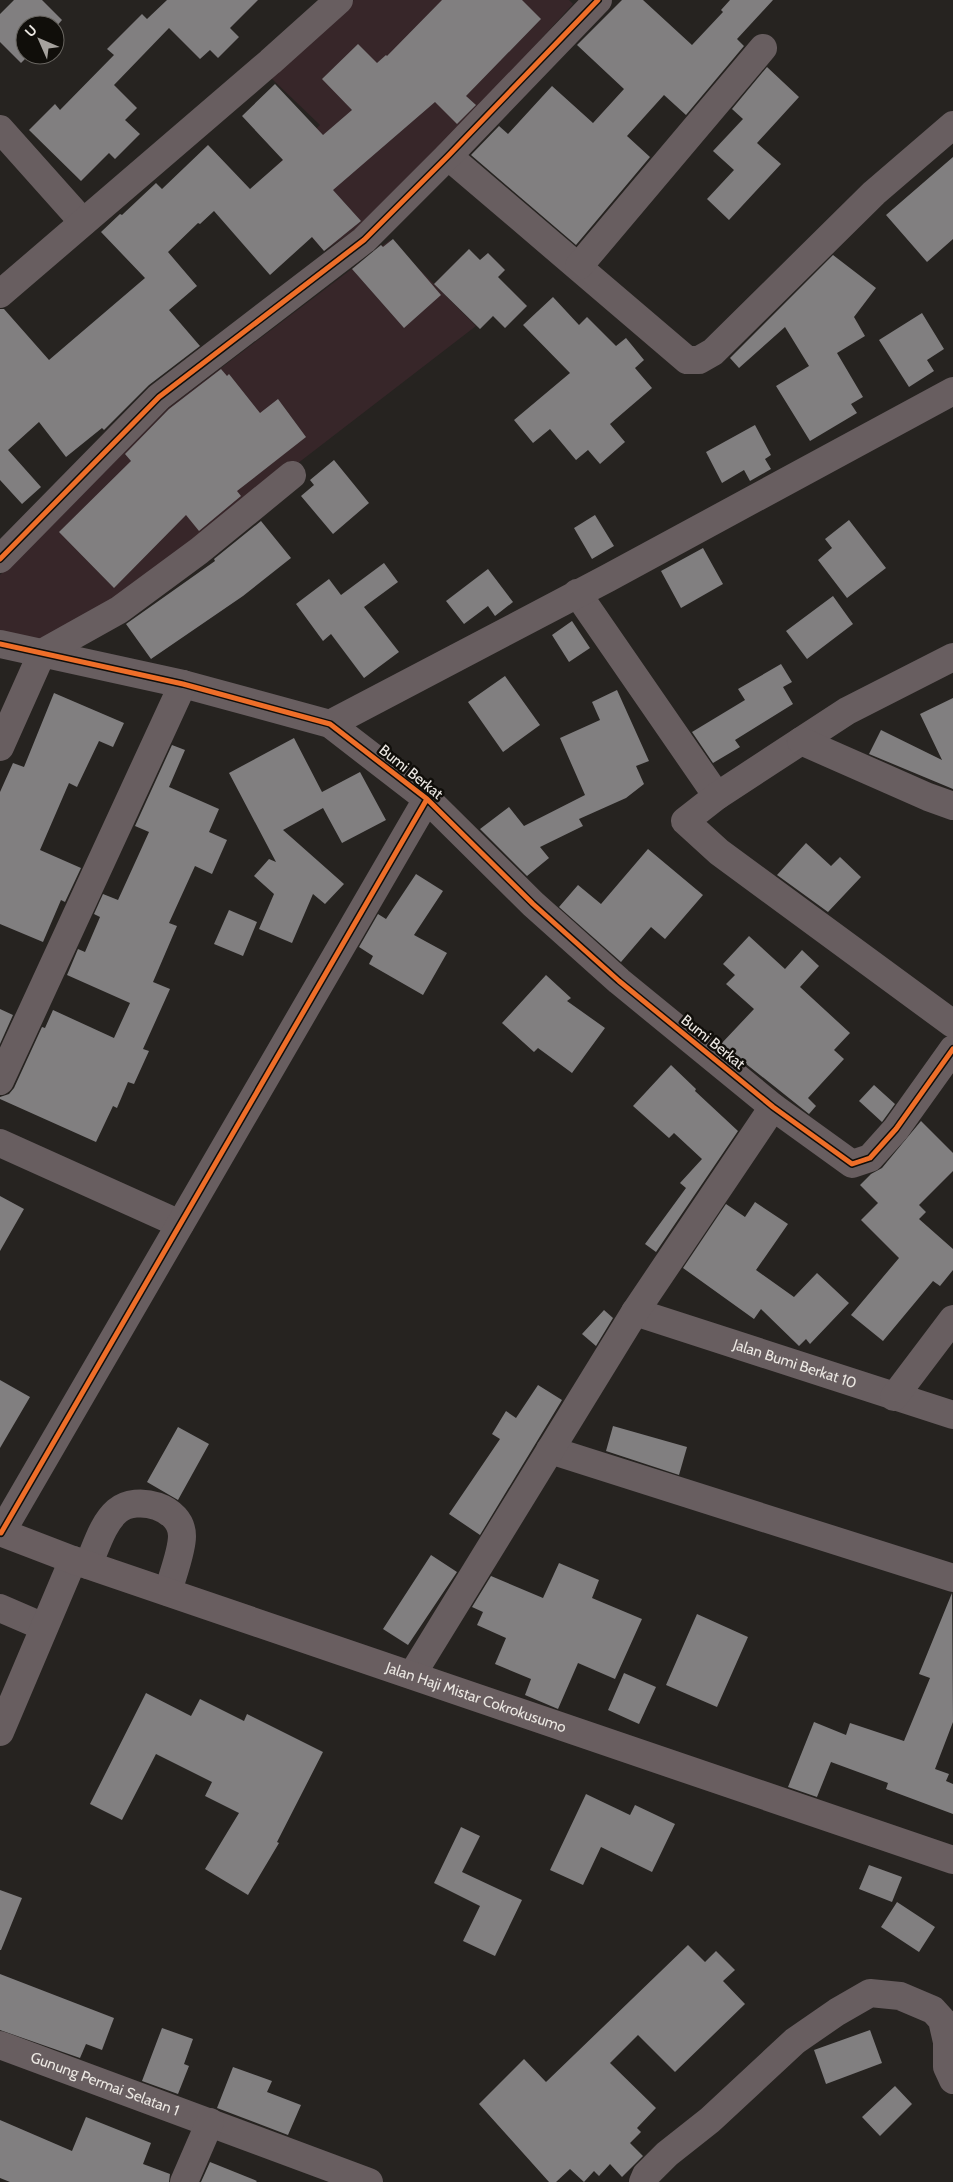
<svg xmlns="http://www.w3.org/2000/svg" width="953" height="2182" font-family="Cabin,sans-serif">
<rect width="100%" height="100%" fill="#262320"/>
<path fill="#372629" d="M354,0h215l4,4 -124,136 -82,82 -43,29 -63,-71 59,-55 -50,-48z
M390,240l86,86 -279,215 -83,62 -73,40 -41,-9v-59l168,-167z"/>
<path fill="#817f80" d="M14,0h28l20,20 -7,8v-3h-30v30h4l-8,8 -21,-21v-28z
M167,0h91l-28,28 9,9 -21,21 -8,-8 -10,9 -31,-31 -55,57 23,23 -12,12 15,14 -25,25 -6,-6 -28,28 -52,-51 26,-26 5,6 54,-55 -7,-6 35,-35 5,5z
M442,0h80l19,19 -75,77 10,9 -19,19 -22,-22 -102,88 28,31 -37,30 -12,-14 -42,38 -56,-64 -14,13 -2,-1 -30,29 29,34 -28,24 31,36 -51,39 -45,45 -2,-2 -36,29 -27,-35 -31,28 33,37 -19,17 -22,-24v-171h4l45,51 96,-82 -44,-46 19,-18 2,1 34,-32 6,6 46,-44 42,44 33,-29 -41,-44 33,-32 48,51 29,-25 -30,-31 36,-35 19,19 9,-8 1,1z
M622,0h21l49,45 31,-33 -2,-2 9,-10h43l-36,39 7,7 -58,69 -22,-20 -37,41 23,21 -74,88 -105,-90 28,-29 9,8 44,-48 41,37 31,-34 -47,-44z
M767,67l32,30 -42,46 24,21 -52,56 -22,-21 27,-29 -21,-19 30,-32 -11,-10z
M953,157v82l-26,23 -41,-47z
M393,239l48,56 -37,33 -52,-59 29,-24 2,2z
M469,249l11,11 8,-7 17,17 -7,7 29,29 -22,22 -12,-12 -13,13 -46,-45z
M833,255l43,33 -22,29 11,19 -28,17 26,44 -12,7 6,9 -47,28 -34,-55 33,-20 -24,-39 -46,41 -9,-10z
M553,297l26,28 8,-8 29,29 10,-8 18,22 -9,8 17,20 -42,36 15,18 -25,22 -12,-14 -12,10 -26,-31 -17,14 -19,-23 56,-47 -47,-48z
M922,313l22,36 -17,11 7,11 -25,16 -30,-47z
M221,369l6,7 2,-2 31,39 18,-14 28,38 -69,54 4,5 -42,35 -13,-16 -72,73 -55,-56 72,-71 -6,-7 44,-45z
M755,425l16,30 -6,4 6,10 -21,12 -6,-11 -22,13 -16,-31z
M334,460l35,43 -36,31 -32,-38 13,-11 -4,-5z
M595,515l19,31 -22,13 -18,-31z
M849,520l37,48 -39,30 -29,-38 14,-12 -7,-9z
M261,521l30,37 -48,38 -92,63 -25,-35 89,-63 -1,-2z
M703,548l20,36 -42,24 -20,-37z
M384,563l14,19 -34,25 35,45 -35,26 -33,-44 -8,7 -27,-37 33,-25 12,16z
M488,569l25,33 -18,14 -7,-10 -24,18 -18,-23z
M833,596l20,28 -46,35 -21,-28z
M572,621l18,27 -21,14 -17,-27z
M781,664l11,18 -9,5 10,17 -58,36 5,7 -27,16 -21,-31 53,-32 -7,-11z
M505,676l35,49 -37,27 -35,-50z
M617,690l32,71 -13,5 8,18 -18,14 -47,21 4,7 -43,21 9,11 -22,18 -47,-47 29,-22 15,19 61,-31 -25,-57 40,-18 -8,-18z
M54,693l70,30 -11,24 -14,-6 -22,46 -8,-4 -29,67 41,18 -16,34 -4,-2 -18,42 -43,-18v-132l13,-29 11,4z
M953,698v91l-84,-35 12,-24 61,30 -22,-46z
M294,738l28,54 38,-20 26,48 -44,23 -19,-35 -40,22 61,54 -19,20 -12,-10 -21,49 -33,-14 15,-35 -20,-18 15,-17 7,3 -47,-89z
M172,745l13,5 -16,37 50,22 -10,23 18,8 -15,34 -17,-8 -26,57 8,3 -24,56 17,7 -27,60 6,2 -15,33 -6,-2 -11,26 -4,-2 -17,36 -96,-43v-2l9,-3 5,-6 28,-61 3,1 8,-18 61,28 16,-35 -63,-28 11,-26 7,3 15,-35 -6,-3 9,-20 15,6 31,-68 -14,-6z
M806,843l25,23 9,-9 21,20 -33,35 -51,-37z
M648,849l55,46 -38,44 -14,-12 -30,35 -62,-55 19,-22 23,19z
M416,874l27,17 -29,44 33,18 -24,42 -54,-31 4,-8 -14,-9 19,-33 8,5z
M229,910l28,12 -14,34 -29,-12z
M749,936l36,33 17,-19 17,16 -19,21 50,46 -16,17 10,9 -36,39 8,8 -7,8 -88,-70 33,-35 -28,-25 9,-9 -12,-11z
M546,975l25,23 -4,3 38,27 -33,45 -34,-25 -4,4 -32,-29z
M0,1009l13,6 -13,29z
M671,1065l25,24 -1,2 43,40 -82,121 -11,-8 41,-56 -6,-5 22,-24 -28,-26 -5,5 -36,-32z
M874,1085l21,19 -13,18 -23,-21z
M921,1121l32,32v18l-34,34 7,7 -7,7 34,30v21l-13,16 -7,-5 -50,60 -32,-26 48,-57 -38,-38 17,-17 -18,-18 11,-11 11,-6z
M0,1196l24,13 -24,42z
M755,1202l33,22 -32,46 38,27 23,-24 32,30 -39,41 -4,-5 -7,7 -38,-37 -7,10 -71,-51 43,-64 19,13z
M604,1310l9,8 -17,28 -14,-12z
M0,1380l30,17 -30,51z
M538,1385l24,15 -82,135 -31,-21 51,-75 -8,-5 14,-23 10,7z
M613,1426l74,21 -8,28 -73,-24z
M178,1427l31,17 -31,56 -31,-18z
M431,1555l26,17 -49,73 -25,-16z
M559,1563l40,17 -7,18 50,21 -27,60 -37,-16 -20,46 -33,-14 6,-16 -36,-15 11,-26 -29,-13 6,-13 -11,-5 19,-31 52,22z
M952,1593l1,129 -18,47 14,5 -3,7 7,3v30l-67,-25 2,-6 -57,-21 -14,35 -29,-10 26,-65 32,13 4,-12 54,18 26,-63 -11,-4z
M697,1614l51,23 -31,70 -51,-22z
M624,1673l32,14 -17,37 -31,-14z
M146,1693l45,23 9,-17 44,22 3,-7 76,38 -46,90 2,1 -31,52 -43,-26 34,-56 -34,-17 7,-14 -56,-28 -34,66 -32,-16z
M586,1794l44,21 5,-10 40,19 -23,48 -51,-25 -18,38 -33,-15z
M461,1827l19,9 -18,36 60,28 -27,56 -32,-15 17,-35 -46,-23z
M869,1865l33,12 -10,25 -33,-13z
M0,1890l22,8 -21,52h-1z
M897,1902l38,25 -16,25 -38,-25z
M688,1945l17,17 11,-11 19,19 -12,11 22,23 -70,68 -37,-37 -28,28 46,45 -19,20 4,4 -11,11 13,13 -21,21 -12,-13 -11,12 -5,-5 -10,11 -14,-13 -14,13h-7l-70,-78 45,-45 22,23z
M0,1974l114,44 -12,32 -16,-6 -6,14 -80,-28z
M162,2028l31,11 -9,25 5,2 -11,28 -36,-13z
M870,2030l12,33 -56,21 -12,-34z
M233,2067l39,14 -5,11 34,13 -13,30 -71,-27z
M895,2086l17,18 -32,32 -18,-19z
M86,2117l65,26 -8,21 27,10 -1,8h-159l-10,-4v-58l72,31z
M210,2162l47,19 -1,1h-55z"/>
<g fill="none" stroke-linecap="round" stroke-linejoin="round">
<g stroke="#685e60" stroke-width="28">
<path d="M0,129l83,93"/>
<path d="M448,156l239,204h12l14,-8 161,-159 79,-68"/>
<path d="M579,266l184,-218"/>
<path d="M0,294l270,-232 69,-62"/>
<path d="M0,559l159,-162 205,-157 84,-84 150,-156"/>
<path d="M577,593l140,203"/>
<path d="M0,644l183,40 147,40 97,75 106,105 86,77 154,126 79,57 18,-6 26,-29 57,-80"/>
<path d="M953,657l-106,54 -130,85 -32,25 34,31 234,172"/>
<path d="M330,724l278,-146 345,-187"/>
<path d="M801,741l127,56 25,9"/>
<path d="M0,747l42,-94 77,-43 80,-59 93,-76"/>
<path d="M0,1081l183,-397"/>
<path d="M0,1143l180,81"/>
<path id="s1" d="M635,1312l318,103"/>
<path d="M894,1397l59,-78"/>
<path d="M550,1450l403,128"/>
<path d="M1,1533l426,-734"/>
<path d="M88,1565c8,-17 14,-41 29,-54 20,-17 65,-4 65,25 0,16 -10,40 -14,56"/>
<path d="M0,1608l44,19"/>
<path d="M412,1675l223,-363 138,-205"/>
<path d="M0,1732l73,-172"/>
<path id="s2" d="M0,2045l369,137"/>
<path d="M184,2182l26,-60"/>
<path d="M643,2182l3,-7 21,-21 43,-34 85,-79 42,-29 33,-19 30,3 33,14 9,10 5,22v25l6,13"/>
</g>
<path stroke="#695e60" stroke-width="28" id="s3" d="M0,1532l73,28 880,300"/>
<g stroke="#100e0a" stroke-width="8">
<path id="cycleway" d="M0,559l159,-162 205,-157 84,-84 150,-156
M0,644l183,40 147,40 97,75 106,105 86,77 154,126 79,57 18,-6 26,-29 57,-80
M1,1533l426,-734"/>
</g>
<use href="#cycleway" stroke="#ee6e29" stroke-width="5"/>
</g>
<g text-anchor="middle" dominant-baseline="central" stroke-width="5" stroke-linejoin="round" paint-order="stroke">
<g font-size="15" fill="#ebe7e2" stroke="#100e0a">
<text transform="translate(411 772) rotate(39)">Bumi Berkat</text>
<text transform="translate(713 1042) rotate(39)">Bumi Berkat</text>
<text stroke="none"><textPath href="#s1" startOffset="168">Jalan Bumi Berkat 10</textPath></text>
<text stroke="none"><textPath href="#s3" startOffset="504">Jalan Haji Mistar Cokrokusumo</textPath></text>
<text stroke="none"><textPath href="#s2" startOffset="112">Gunung Permai Selatan 1</textPath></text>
</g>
</g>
<g transform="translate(40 40) rotate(315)"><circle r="24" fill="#100e0a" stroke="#686560"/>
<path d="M0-4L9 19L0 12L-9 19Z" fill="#a6a29e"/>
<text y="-8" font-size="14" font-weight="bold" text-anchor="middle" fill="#ebe7e2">U</text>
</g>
</svg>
